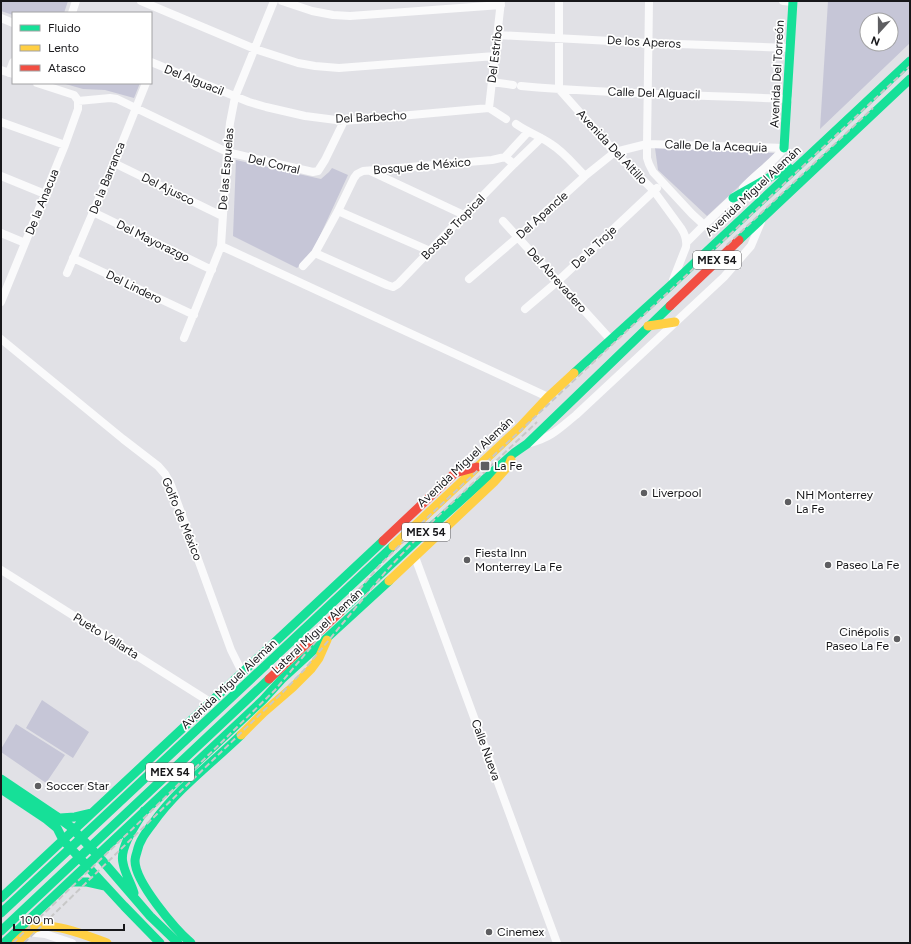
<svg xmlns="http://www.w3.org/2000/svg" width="911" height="944" font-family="Figtree,sans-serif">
<rect width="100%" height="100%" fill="#e1e1e6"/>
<path fill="#c6c6d7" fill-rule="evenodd" d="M1,1h67l-4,12h-51v2l-12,-4z
M828,1h82v42l-90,86zM867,20h24v24h-24z
M62,83h78l-6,15 -29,-8 -22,-1z
M655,148l120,5 -68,63 -49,-46z
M236,160l85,19 8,-7 3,-4 16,7 -36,78 -15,15 -64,-32z
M42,700l47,32 -16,26 -47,-30z
M16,724l49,31 -19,28 -45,-31v-3z"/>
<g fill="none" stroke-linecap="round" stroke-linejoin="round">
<path stroke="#fafafb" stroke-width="8" d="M141,1l114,48 43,14 17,3 24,2 156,-12
M282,1l30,10 21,4 17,1 151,-11
M559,1v88l56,63 39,39 27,37c4,6 6,12 5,19l-13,33
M649,1l-2,143v14l2,6 4,8 39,42 12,11
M783,1l10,1
M72,13l4,-12
M1,18l12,5
M498,35l19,1 132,7 141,5
M151,62l98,40 17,5 39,9 39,5 145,-13 17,11
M1,70l12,4
M9,73l4,-11
M492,82l21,3
M37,83l37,12 3,4 1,2 32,-3 7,1 110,53 86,20 5,-1 7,-11 19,-39
M521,86c89,8 178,9 267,13
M489,108l12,-107
M1,122l64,23
M516,124c11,8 24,12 35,20 13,8 23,21 34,32
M505,157l23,-25
M114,163l108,53
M514,164l27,-26
M370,171l94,44
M1,176l44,18
M743,188c13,-14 31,-26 41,-40
M338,211l92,40
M93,212l119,58
M503,221l108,119
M1,233l24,10
M687,242l17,-17 31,-29
M221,246l327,151
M315,253l72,32 6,2 5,-3 66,-69 50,-51 -9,-7
M73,258l121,57
M303,266l12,-13 23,-42 16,-33 3,-4 6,-3 129,-11 13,-3
M67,273l47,-110 32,-80
M469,279l49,-42 67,-61 30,-24 32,-8 137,4
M1,302l64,-157 13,-36v-8
M525,309l33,-28 99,-93
M184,338l37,-92 6,-94 3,-29 5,-26 39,-96
M1,339l122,100 35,27 7,8 6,11 60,165 11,22
M530,443c21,-5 30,-15 46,-28l148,-138 27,-31 10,-24
M415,557l142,386
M1,570l209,132
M27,932l18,2 27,9"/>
<path stroke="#16e098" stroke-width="9" d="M784,148l9,-147
M733,198l55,-31
M739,240l171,-161
M574,373l97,-88 239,-224
M340,612l90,-84 84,-75 13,-9 143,-138
M1,779l55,37 15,11 29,31 50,58 28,27
M1,789l45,30 11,9 6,12 61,66 36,37
M60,818l15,-1 17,-4
M69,882h18l18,4
M134,893c-3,-10 -9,-19 -11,-30 -4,-15 13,-39 21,-52
M1,898l382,-357
M1,913l392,-367
M1,931l268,-252
M4,943l259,-243 19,-21 107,-98
M191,943c-16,-14 -56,-61 -56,-82 0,-3 1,-6 2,-9 2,-11 9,-20 16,-29 24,-34 58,-59 88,-88"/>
<path stroke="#ffcf43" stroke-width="9" d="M648,326l27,-4
M393,546l126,-118 29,-31 26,-24
M389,581l105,-99 15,-17 2,-5
M241,735l23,-23 29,-25 18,-18 8,-11 8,-18
M16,943c6,-6 12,-12 19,-15 18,-7 55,9 72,15"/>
<path stroke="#f24e42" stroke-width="9" d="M670,306l69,-66
M383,541l72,-68 22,-6
M269,679l71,-67"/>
<path stroke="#c8c8c8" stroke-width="2" stroke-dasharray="6 3" stroke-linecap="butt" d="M727,245l146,-137
M13,943l134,-128 128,-125 105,-125 49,-49 481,-450
M24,943l257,-249 23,-24 83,-100 47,-50 103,-98"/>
</g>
<g fill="#5e5e61" stroke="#fff" stroke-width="1.5">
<rect x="480" y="461" width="10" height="10" rx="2"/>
<circle cx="644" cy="493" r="4"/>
<circle cx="788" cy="502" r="4"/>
<circle cx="467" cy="560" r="4"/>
<circle cx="828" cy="565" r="4"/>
<circle cx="897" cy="639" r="4"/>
<circle cx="38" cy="786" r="4"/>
<circle cx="489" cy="932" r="4"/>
</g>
<g text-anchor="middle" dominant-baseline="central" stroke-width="3.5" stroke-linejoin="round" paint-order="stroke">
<g fill="#fff" stroke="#5d5d5f" stroke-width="1">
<rect x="693" y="251" width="48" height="18" rx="3"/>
<rect x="402" y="523" width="48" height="18" rx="3"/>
<rect x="146" y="763" width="48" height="18" rx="3"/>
</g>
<g font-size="11" font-weight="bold" fill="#17171a">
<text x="717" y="260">MEX 54</text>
<text x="426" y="532">MEX 54</text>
<text x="170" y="772">MEX 54</text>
</g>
<g font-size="12" fill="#17171a" stroke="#fff">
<text transform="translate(644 42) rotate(3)">De los Aperos</text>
<text transform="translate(495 54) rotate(-83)">Del Estribo</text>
<text transform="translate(777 74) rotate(-87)">Avenida Del Torreón</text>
<text transform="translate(194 80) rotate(22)">Del Alguacil</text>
<text transform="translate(654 93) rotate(2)">Calle Del Alguacil</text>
<text transform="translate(371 117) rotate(-3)">Del Barbecho</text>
<text transform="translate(716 146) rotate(2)">Calle De la Acequia</text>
<text transform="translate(612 147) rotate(47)">Avenida Del Altillo</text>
<text transform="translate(274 164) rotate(13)">Del Corral</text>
<text transform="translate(422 166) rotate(-5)">Bosque de México</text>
<text transform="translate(226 169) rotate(-85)">De las Espuelas</text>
<text transform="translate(107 178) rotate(-68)">De la Barranca</text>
<text transform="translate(168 189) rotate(26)">Del Ajusco</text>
<text transform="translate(753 191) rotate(-43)">Avenida Miguel Alemán</text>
<text transform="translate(42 202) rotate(-68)">De la Anacua</text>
<text transform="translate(542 215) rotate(-42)">Del Apancle</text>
<text transform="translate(453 227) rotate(-46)">Bosque Tropical</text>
<text transform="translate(153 241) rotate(26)">Del Mayorazgo</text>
<text transform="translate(594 247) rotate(-43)">De la Troje</text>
<text transform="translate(557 280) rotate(48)">Del Abrevadero</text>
<text transform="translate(134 287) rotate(26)">Del Lindero</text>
<text transform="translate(465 462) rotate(-43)">Avenida Miguel Alemán</text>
<text transform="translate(182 519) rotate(68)">Golfo de México</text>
<text transform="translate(317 631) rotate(-43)">Lateral Miguel Alemán</text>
<text transform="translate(106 636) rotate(32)">Pueto Vallarta</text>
<text transform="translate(229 684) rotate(-43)">Avenida Miguel Alemán</text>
<text transform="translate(486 750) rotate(70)">Calle Nueva</text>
</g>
<g font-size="12" fill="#17171a" stroke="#fff" text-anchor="start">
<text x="494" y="466">La Fe</text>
<text x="652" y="493">Liverpool</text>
<text x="796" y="495">NH Monterrey<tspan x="796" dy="14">La Fe</tspan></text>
<text x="475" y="553">Fiesta Inn<tspan x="475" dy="14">Monterrey La Fe</tspan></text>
<text x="836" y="565">Paseo La Fe</text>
<text x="889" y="632" text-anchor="end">Cinépolis<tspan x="889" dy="14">Paseo La Fe</tspan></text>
<text x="46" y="786">Soccer Star</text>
<text x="497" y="932">Cinemex</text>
</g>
</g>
<rect width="911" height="944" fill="none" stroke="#17171a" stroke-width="4"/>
<rect x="12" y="12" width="140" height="72" fill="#ffffff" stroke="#a2a2a3"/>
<rect x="20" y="25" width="20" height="6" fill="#16e098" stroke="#a2a2a3"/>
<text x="48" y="32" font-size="12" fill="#17171a">Fluido</text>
<rect x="20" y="45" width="20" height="6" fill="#ffcf43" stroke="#a2a2a3"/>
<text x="48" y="52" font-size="12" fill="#17171a">Lento</text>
<rect x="20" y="65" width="20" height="6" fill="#f24e42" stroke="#a2a2a3"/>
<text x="48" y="72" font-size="12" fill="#17171a">Atasco</text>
<g transform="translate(879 32) rotate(201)"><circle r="19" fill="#ffffff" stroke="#a2a2a3"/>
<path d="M0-3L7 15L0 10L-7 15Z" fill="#5e5e61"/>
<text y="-6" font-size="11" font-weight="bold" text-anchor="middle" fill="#17171a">N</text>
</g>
<path d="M14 924v6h110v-6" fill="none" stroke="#17171a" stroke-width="2"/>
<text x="20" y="924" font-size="12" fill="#17171a" stroke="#ffffff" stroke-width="3" paint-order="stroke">100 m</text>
</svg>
